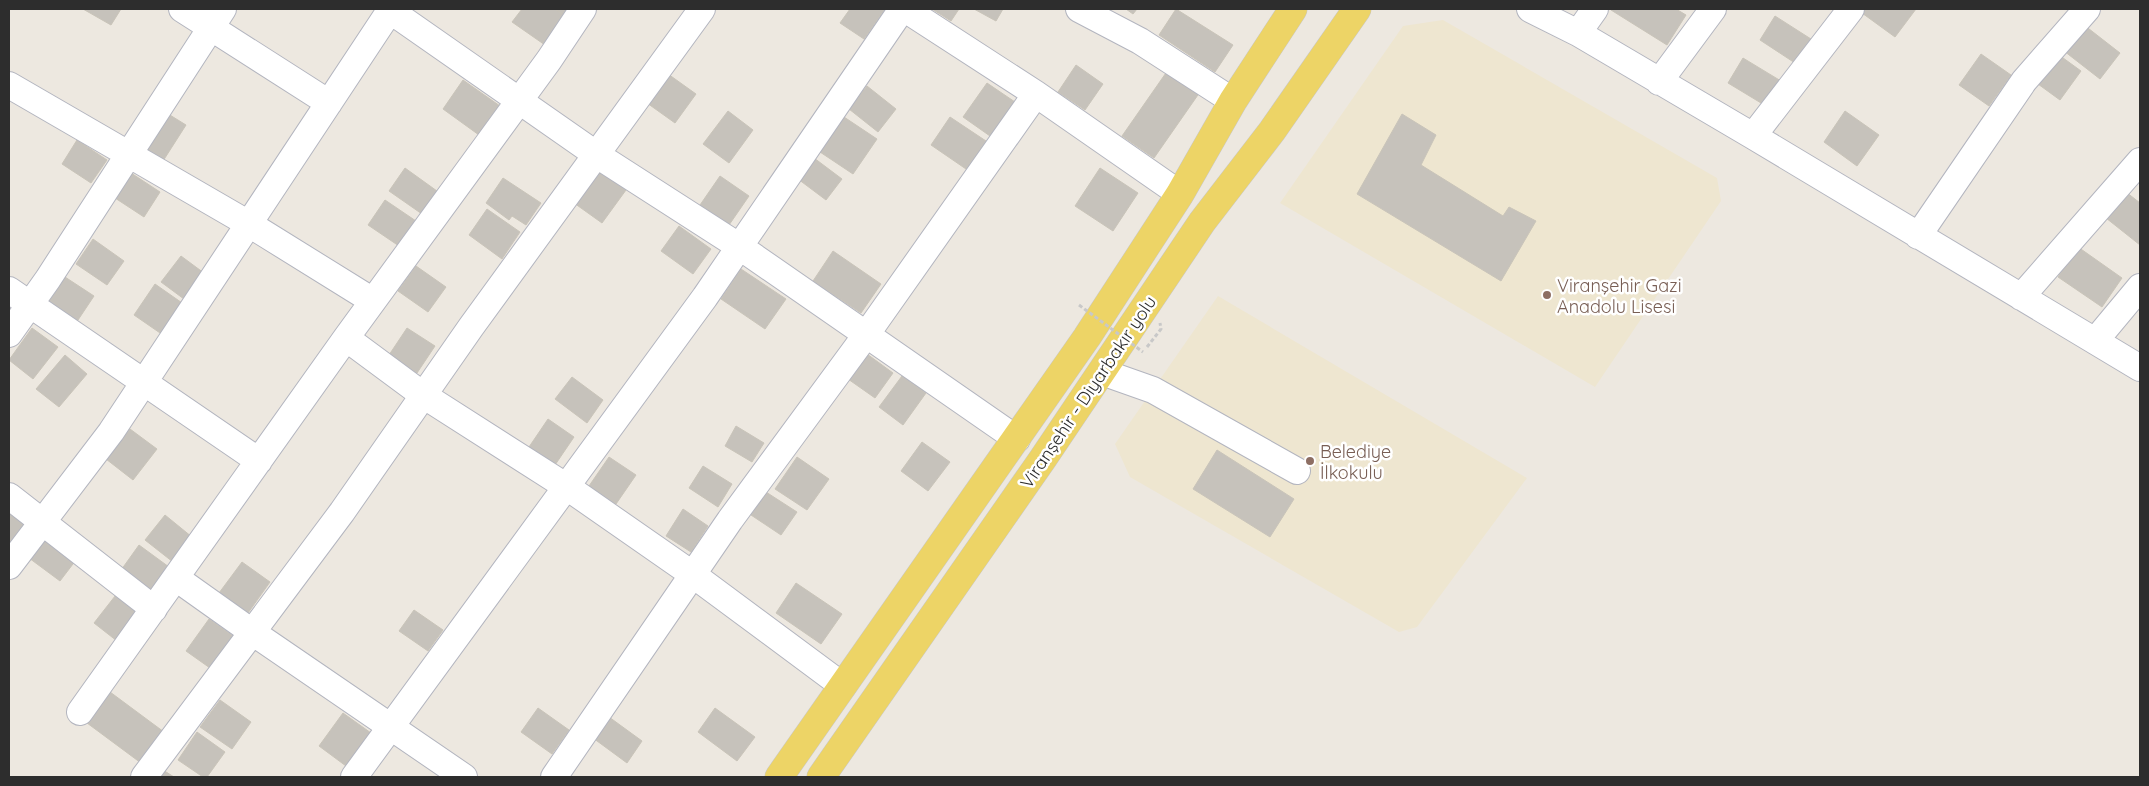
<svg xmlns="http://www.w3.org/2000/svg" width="2149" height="786" font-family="Quicksand,sans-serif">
<rect width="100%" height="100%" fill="#ede8e0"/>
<path fill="#eee6d0" d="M1443,20l274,158 4,23 -126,186 -315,-184 123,-177z
M1218,296l309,182 -110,149 -18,5 -269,-155 -15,-33z"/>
<path fill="#c6c2bb" stroke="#c9c4b9" d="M83,9h38l-10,16z
M522,9h33l10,7 -20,29 -33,-23z
M555,9h16l-6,7z
M850,9h35l-21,30 -24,-16z
M932,9h27l-8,12z
M974,9h29l-7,12z
M1126,9h11l-4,5z
M1176,9l57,36 -18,27 -56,-37z
M1612,9h64l10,6 -19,30 -56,-35z
M1865,9h51l-21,28 -33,-24z
M1775,16l36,23 -16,24 -35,-23z
M2084,25l36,28 -20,26 -36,-28z
M1981,54l30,21 -22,31 -30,-21z
M2059,55l22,16 -21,29 -22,-16z
M1743,58l38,23 -15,25 -38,-23z
M1076,65l27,19 -18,26 -27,-18z
M1168,70l32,22 -46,66 -32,-22z
M668,74l28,20 -21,29 -28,-20z
M463,80l37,26 -21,29 -36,-26z
M987,83l28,19 -25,34 -27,-19z
M867,86l29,23 -18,23 -29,-23z
M728,111l25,19 -24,33 -26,-19z
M1845,111l34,24 -22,31 -33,-24z
M165,112l21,13 -23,36 -21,-13z
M1402,114l34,21 -15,30 82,51 6,-9 27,14 -35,60 -144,-87z
M841,115l36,24 -24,35 -36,-24z
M950,117l36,24 -20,28 -35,-24z
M77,140l30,20 -16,23 -29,-19z
M814,158l28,21 -16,21 -28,-21z
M405,168l32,23 -15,23 -33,-23z
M1100,168l38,25 -25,38 -38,-25z
M598,169l28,21 -24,33 -28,-20z
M131,173l29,19 -16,25 -29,-19z
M720,176l29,20 -20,29 -29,-20z
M503,178l38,25 -15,22 -14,-9 -3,4 -23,-17z
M2126,192l14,11v42l-34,-27z
M385,200l31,21 -17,25 -31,-21z
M487,209l33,23 -18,27 -33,-24z
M679,226l32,23 -18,25 -32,-23z
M93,239l31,22 -17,24 -31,-21z
M2078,247l44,31 -20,29 -44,-30z
M833,251l48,33 -20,29 -48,-32z
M181,256l27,20 -20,26 -27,-20z
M416,266l30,21 -18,25 -30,-21z
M741,269l45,30 -21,30 -44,-30z
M65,277l29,19 -18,27 -29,-19z
M155,284l30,21 -22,30 -29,-20z
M32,328l26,19 -25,32 -24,-19z
M407,328l28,18 -18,27 -28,-18z
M867,354l26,19 -18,25 -27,-19z
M65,355l22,19 -28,33 -23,-18z
M902,376l24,17 -23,32 -24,-18z
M572,377l31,23 -16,23 -32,-24z
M548,419l26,18 -19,28 -26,-18z
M736,426l28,17 -12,19 -27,-16z
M130,429l27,20 -24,31 -27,-21z
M922,442l28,20 -22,29 -27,-20z
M1217,450l77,49 -24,38 -77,-48z
M609,457l27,18 -20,29 -27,-18z
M797,457l32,22 -22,31 -32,-21z
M703,466l29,18 -14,23 -29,-19z
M766,492l31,20 -16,23 -30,-20z
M683,509l25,17 -17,26 -25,-16z
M9,511l16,14 -16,20z
M165,515l27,22 -19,25 -28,-22z
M46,536l30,24 -16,21 -31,-23z
M139,545l30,22 -20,28 -30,-22z
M242,562l28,20 -22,31 -29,-20z
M796,583l46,31 -21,30 -45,-31z
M119,591l23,18 -25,32 -23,-18z
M414,610l29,20 -15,21 -29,-20z
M209,619l24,17 -23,32 -24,-17z
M106,689l58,43 -23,31 -58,-43z
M220,700l31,22 -19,27 -32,-22z
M538,708l31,22 -17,24 -31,-22z
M715,708l40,29 -18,24 -39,-29z
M343,713l28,20 -25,33 -27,-20z
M609,717l33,24 -15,22 -34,-25z
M197,732l28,20 -18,25h-4l-25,-17z
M163,770l11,7h-16z"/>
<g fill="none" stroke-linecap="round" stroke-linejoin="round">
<g stroke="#b3b5bf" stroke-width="28">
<path id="minor" d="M182,9l147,94
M388,9l209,146 143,92 277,192
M905,9l131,85 144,100
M1079,9l61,32 93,60
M1530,9l48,24 175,103 387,232
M1578,33l17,-24
M1659,82l54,-73
M9,85l240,139 124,77
M1753,136l98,-127
M1918,236l106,-155 63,-72
M9,290l250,171
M2021,297l119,-136
M9,334l39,-55 175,-270
M346,338l77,57 144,92 125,87 151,112
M2095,341l45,-54
M1102,372l51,18 144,81
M9,496l145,113
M9,566l102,-134 280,-423
M176,578l76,54 212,145
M80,712l266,-374 203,-278 34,-51
M144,777l198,-265 129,-185 231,-318
M354,777l351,-480 197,-288
M554,777l176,-257 136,-185 170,-241"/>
</g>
<g stroke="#c8c8c8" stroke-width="29">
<path id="major" d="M779,777l308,-440 93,-143 53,-93 60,-92
M821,777l221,-317 160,-238 70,-91 85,-122"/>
</g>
<path stroke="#c8c8c8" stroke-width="3" stroke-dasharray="4 2.5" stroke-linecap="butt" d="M1147,347l14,-18 -1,-6"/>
<use href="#minor" stroke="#fff" stroke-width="26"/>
<use href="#major" stroke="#edd466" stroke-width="28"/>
<path stroke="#c8c8c8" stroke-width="3" stroke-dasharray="4 2.5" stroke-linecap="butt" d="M1079,305l64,47"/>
</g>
<g fill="#8d6e63" stroke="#fff" stroke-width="2">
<circle cx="1547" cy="295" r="5"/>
<circle cx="1310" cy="461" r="5"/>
</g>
<g text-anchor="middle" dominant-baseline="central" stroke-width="5" stroke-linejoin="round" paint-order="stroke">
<g font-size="18" fill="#785e54" stroke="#fff" text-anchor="start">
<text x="1557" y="285">Viranşehir Gazi<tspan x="1557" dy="21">Anadolu Lisesi</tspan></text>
<text x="1320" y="451">Belediye<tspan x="1320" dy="21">İlkokulu</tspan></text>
</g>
<g font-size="18" fill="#2d2d2d" stroke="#fff">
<text transform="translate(1088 392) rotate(-56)">Viranşehir - Diyarbakır yolu</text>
</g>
</g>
<rect width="2149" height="786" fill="none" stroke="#2d2d2d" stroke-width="20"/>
</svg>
